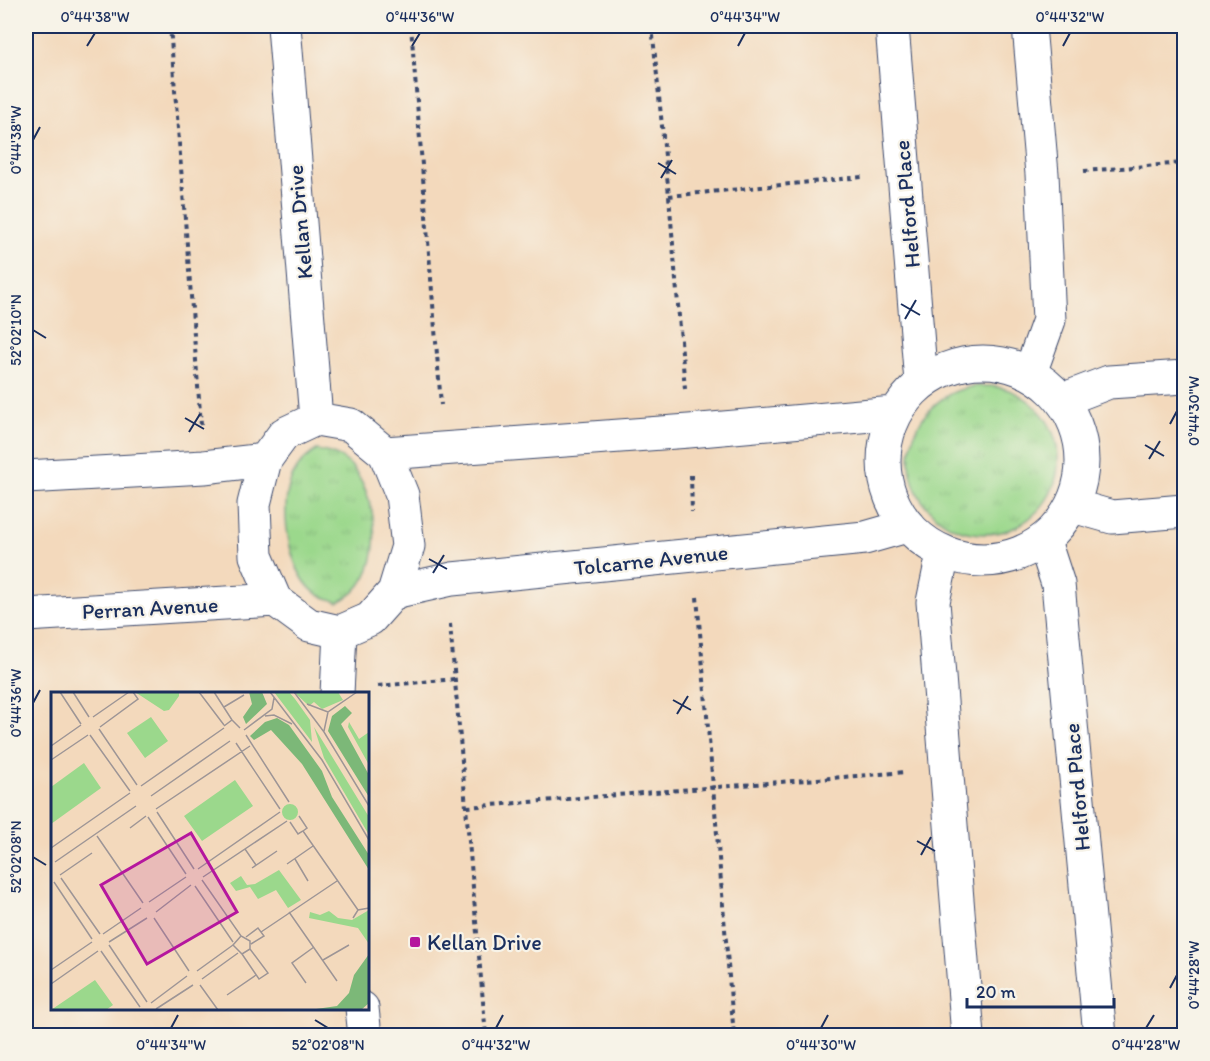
<svg xmlns="http://www.w3.org/2000/svg" width="1210" height="1061" font-family="Itim,sans-serif">
<defs>
<pattern id="grass-tufts" width="24" height="20" patternUnits="userSpaceOnUse" patternTransform="scale(1.5)"><rect width="24" height="20" fill="#9bd88c"/><path d="M3 7l-1-3M5 7V3M7 7l1-3M15 17l-1-3M17 17v-4M19 17l1-3" fill="none" stroke="#85ba7b"/></pattern>
</defs>
<rect width="100%" height="100%" fill="#f7f3e8"/>
<filter id="ink" filterUnits="userSpaceOnUse"><feTurbulence type="fractalNoise" baseFrequency=".0167" numOctaves="2"/><feDisplacementMap in="SourceGraphic" scale="12" xChannelSelector="R" yChannelSelector="G"/><feConvolveMatrix kernelMatrix="1 2 1 2 8 2 1 2 1" color-interpolation-filters="sRGB"/></filter>
<filter id="wash" filterUnits="userSpaceOnUse"><feTurbulence type="fractalNoise" baseFrequency=".008" numOctaves="4" result="noise"/><feDisplacementMap in="SourceGraphic" scale="24" xChannelSelector="R" yChannelSelector="G"/><feGaussianBlur stdDeviation="1.35" result="paint"/><feColorMatrix in="noise" values="0 0 0 0 0 0 0 0 0 0 0 0 0 0 0 0 0 1.4 0 .05"/><feComposite in="paint" operator="in"/></filter>
<g filter="url(#wash)">
<rect width="100%" height="100%" fill="#f3d9bc"/>
<path fill="url(#grass-tufts)" stroke="#5b8475" stroke-width="1.5" d="M910 460a74 74 0 1 1 148 0a74 74 0 1 1-148 0Z
M317,450c14,3 27,6 36,18 28,35 34,114 -15,134 -7,-3 -19,-5 -25,-11 -24,-22 -32,-75 -24,-105 4,-16 15,-28 28,-36z"/>
</g>
<g filter="url(#ink)">
<g fill="none" stroke-linecap="round" stroke-linejoin="round">
<g stroke="#3b486c" stroke-width="35">
<path id="minor" d="M284,26l32,393
M892,26l29,356
M1029,26l13,148 7,146 -19,53
M884 461a99 99 0 1 1 198 0a99 99 0 1 1-198 0Z
M1062,400l47,-18 75,-5
M316,419l35,6 34,28 17,42 6,51 -14,46 -24,27 -30,13 -31,-7 -34,-25 -19,-44 -2,-52 11,-44 19,-26z
M385,453l304,-22 205,-18
M26,477l178,-10 61,-7
M1073,506l39,11 72,-6
M1044,541l14,43 42,452
M943,554l-10,48 35,434
M394,592l58,-13 413,-41 42,-12
M26,615l249,-15
M337,694l3,-62
M362,1008l3,28"/>
</g>
<path stroke="#3b486c" stroke-width="4" stroke-dasharray="4.5 4.5" stroke-linecap="butt" d="M170,26l31,399
M411,26l30,379
M652,26l17,170 16,193
M1084,171l100,-8
M669,196l193,-19
M691,475l1,37
M697,597l37,439
M450,624l36,412
M378,686l77,-7
M467,807l439,-35"/>
<use href="#minor" stroke="#fff" stroke-width="33"/>
</g>
</g>
<path fill="none" stroke="#1b2f5e" stroke-width="2" d="M87,46l8,-13M412,46l8,-13M738,46l7,-13M1063,46l7,-13M33,140l7,-13M658,163l18,11M661,178l11,-18M901,304l19,11M905,319l11,-19M33,330l13,8M185,418l19,11M1170,424l7,-13M189,432l11,-18M1145,445l19,11M1149,459l11,-18M429,559l18,10M433,573l11,-18M673,700l18,10M33,703l7,-13M677,714l11,-18M917,841l18,10M921,855l10,-18M33,857l13,8M1170,988l7,-13M315,1020l13,8M171,1028l7,-13M496,1028l7,-13M821,1028l7,-13M1146,1028l8,-13"/>
<rect fill="#b5179e" stroke="#f7f3e8" stroke-width="2" x="409" y="936" width="12" height="12" rx="3"/>
<g text-anchor="middle" dominant-baseline="central" stroke-width="4.5" stroke-linejoin="round" paint-order="stroke">
<g font-size="22" fill="#1b2f5e" stroke="#f7f3e8">
<text transform="translate(907 204) rotate(-95)">Helford Place</text>
<text transform="translate(300 222) rotate(-95)">Kellan Drive</text>
<text transform="translate(651 560) rotate(-6)">Tolcarne Avenue</text>
<text transform="translate(150 608) rotate(-3)">Perran Avenue</text>
<text transform="translate(1077 787) rotate(-95)">Helford Place</text>
</g>
<g font-size="22" fill="#1b2f5e" stroke="#f7f3e8" text-anchor="start">
<text x="427" y="942">Kellan Drive</text>
</g>
</g>
<g transform="translate(51 692)">
<rect width="318" height="318" fill="#f3d9bc"/>
<path d="M84,0h44v4l-10,14 -5,1zM223,0h15l6,7 15,21 2,22zM243,0h44l5,8 -21,9 -8,-7 -5,4zM100,25l17,24 -23,17 -18,-25zM298,30l10,17 10,-7v33l-21,-38zM263,35l55,90v18l-45,-77zM33,71l17,25 -50,36v-37zM184,88l18,26 -51,35 -18,-25zM231 120a8 8 0 1 1 16 0a8 8 0 1 1-16 0ZM228,178l22,30 -13,8 -12,-18 -18,9 -8,-12 -14,4 -6,-8 11,-7 6,9 8,-1zM318,218v34l-11,-16 -49,-10 1,-6 10,3 9,-4 9,7 14,2zM44,288l18,25 -7,5h-55z" fill="#9bd88c"/>
<path d="M198,0h13l5,12 -21,20 -3,-7 9,-13zM294,14l7,7 -11,11 28,51v22l-41,-66 4,-15zM226,26l12,7 33,46 10,26 37,58v15l-67,-106 -31,-34 -17,10 -4,-4 15,-14zM318,262v49l-8,7h-52l28,-4 12,-13 5,-18z" fill="#7cb878"/>
<path fill="none" stroke="#9d9596" stroke-width="1.5" d="M9,0l21,32M22,0l16,25M148,0l25,33M163,0l18,28M219,0l52,68 47,80M243,0l30,40 45,74M256,12l21,8M173,15l20,-12M214,24l9,-1 18,9M42,25l36,-25M173,34l8,-6 8,8M49,35l38,-28 -5,-7M48,37l38,56M193,38l28,-21 2,-11M273,39l4,-19 29,-20M39,43l40,56M195,43l43,67M185,51l44,66M0,54l30,-21M0,68l37,-25M90,94l83,-58M100,104l79,-55M105,117l94,-63M106,120l37,57M97,125l38,57M239,130l8,12 5,-3 4,-3 -8,-12M79,136l16,-12M252,139l55,79M46,144l46,67M0,156l79,-55M194,157l11,16M244,167l13,22M4,170l81,-56M236,172l26,-18M201,176l25,-17M147,177l82,-57M9,183l32,-22M152,185l84,-56M10,186l39,56M151,188l39,56 9,5v8l-8,5 -9,-9 8,-9M3,190l38,57M144,194l38,56M98,210l37,-25M105,220l35,-27M238,220l48,69M103,226l35,53M302,226l5,-8 11,-2M210,240l76,-51M52,242l38,-26M195,245l12,-9 6,8 -13,8M58,250l38,-24M58,253l38,57M50,259l39,56M191,262l17,25 9,-6 -18,-24M272,268l26,-15M0,278l41,-28M146,279l36,-26M151,287l36,-26M255,291l-14,-20 22,-16M0,292l47,-33M149,293l18,25M176,303l29,-20M100,311l36,-27M105,317l37,-24"/>
<path fill="#b5179e" fill-opacity="0.15" stroke="#b5179e" stroke-width="3" d="M140,141l46,79 -90,52 -46,-79z"/>
<rect width="318" height="318" fill="none" stroke="#1b2f5e" stroke-width="3"/>
</g>
<rect width="1210" height="1061" fill="none" stroke="#f7f3e8" stroke-width="66"/>
<path d="M967 998v9h147v-9" fill="none" stroke="#1b2f5e" stroke-width="3"/>
<text x="976" y="998" font-size="18" fill="#1b2f5e" stroke="#f7f3e8" stroke-width="4.5" paint-order="stroke">20 m</text>
<rect x="33" y="33" width="1144" height="995" fill="none" stroke="#1b2f5e" stroke-width="2"/>
<g font-size="15" text-anchor="middle" fill="#1b2f5e">
<text x="95" y="22">0°44'38"W</text>
<text x="420" y="22">0°44'36"W</text>
<text x="745" y="22">0°44'34"W</text>
<text x="1070" y="22">0°44'32"W</text>
<text transform="translate(16 140) rotate(-90)" y="5">0°44'38"W</text>
<text transform="translate(16 330) rotate(-90)" y="5">52°02'10"N</text>
<text transform="translate(1194 411) rotate(-90)" y="5">0°44'30"W</text>
<text transform="translate(16 703) rotate(-90)" y="5">0°44'36"W</text>
<text transform="translate(16 857) rotate(-90)" y="5">52°02'08"N</text>
<text transform="translate(1194 975) rotate(-90)" y="5">0°44'28"W</text>
<text x="171" y="1050">0°44'34"W</text>
<text x="328" y="1050">52°02'08"N</text>
<text x="496" y="1050">0°44'32"W</text>
<text x="821" y="1050">0°44'30"W</text>
<text x="1146" y="1050">0°44'28"W</text>
</g>
</svg>
